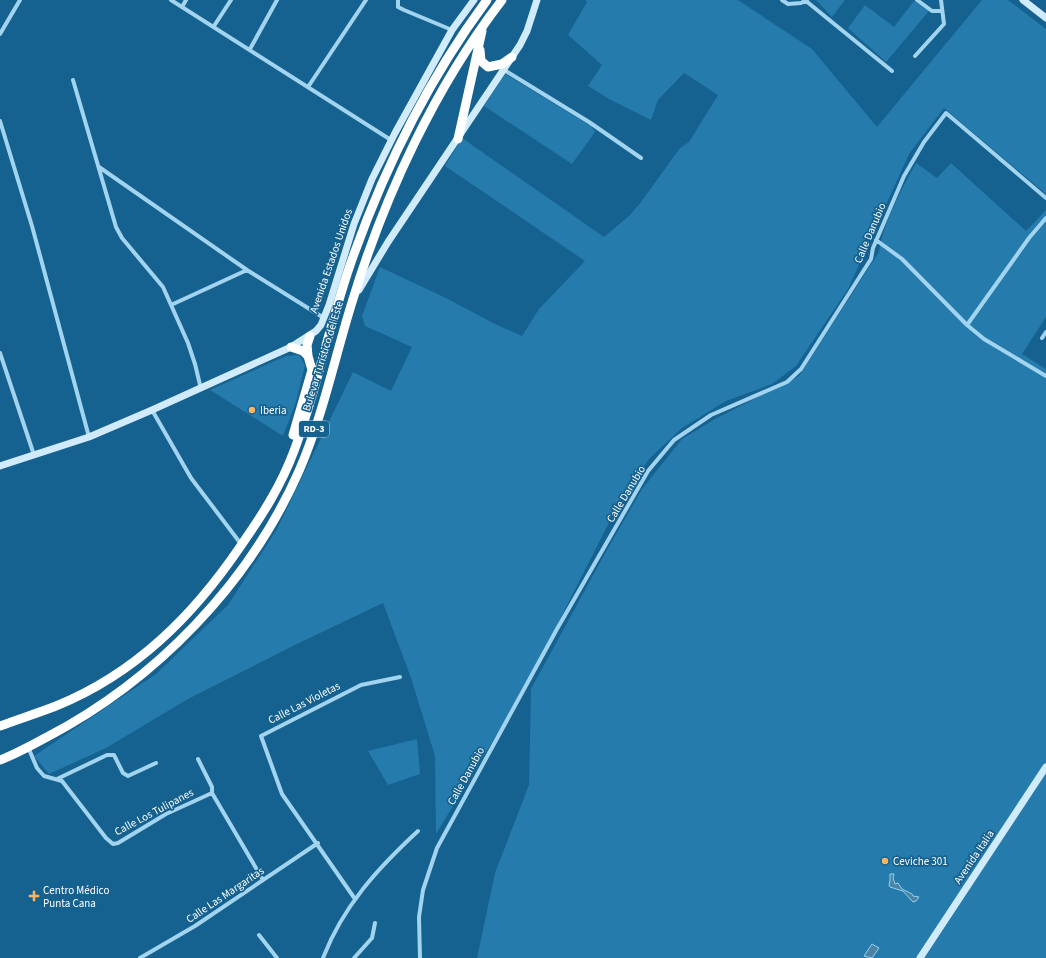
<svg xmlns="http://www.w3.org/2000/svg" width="1046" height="958" font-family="'Source Sans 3',sans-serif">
<rect width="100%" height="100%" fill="#15618f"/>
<path fill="#257bac" d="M585,0h153l74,49 65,78 105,-127h26l38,29v165l-102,-86 -35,46 -61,135 -52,77 -24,18 -46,17 -44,27 -33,31 -32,48 -92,181 -89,146 -1,-78 -24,-78 -28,-75 -86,41 -109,55 -82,49 -57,26 -15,-18 122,-82 72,-69 49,-76 76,-157 38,19 21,-44 -47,-21 -3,-10 18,-49 66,31 49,26 27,12 17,-27 46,-48 -140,-95 17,-28 142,99 26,-22 11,-13 39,-54 9,-6 29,-47 -34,-22 -26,27 -7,20 -42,-21 -21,-13 14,-21 -34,-30 19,-33z
M816,0h29l-13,17z
M914,1l15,10 -43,51 -38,-34 17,-23 29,22z
M505,74l86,52 4,6 -23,32 -88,-58z
M916,163l21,15 14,-15 75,68 20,-21v107l-24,37 24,15v589h-569l18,-85 34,-88 2,-96 72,-132 39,-68 40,-50 33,-20 84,-43 80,-124c3,-27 24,-65 37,-89z
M299,355l6,10 -9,37 -13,34 -73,-46 76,-34z
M417,739l3,35 -32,11 -20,-34z"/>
<path fill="#4c82a2" stroke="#94d2f3" d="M890,874h4l-1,4 2,6 3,-1 4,6 10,5 1,2 6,1 -3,4 -3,1 -10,-11 -13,-4 -1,-2 1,-4z
M872,944l7,4 -7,10 -8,-2z"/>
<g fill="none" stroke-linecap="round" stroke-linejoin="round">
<path stroke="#a2d4f0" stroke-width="4" d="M171,0l220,140
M398,0v7l6,3 48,20
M782,0l6,4 13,-1 6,-3
M917,0l15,11h9
M806,1l86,70
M182,7l4,-7
M214,26l17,-26
M0,34l20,-34
M250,49l27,-49
M915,56l29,-32 -3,-24
M504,70l85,52 52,36
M73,80l43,147 6,11 41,49 25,56 7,21 6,25
M308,87l58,-87
M0,121l32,105 57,211
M99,167l148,103 77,48
M876,240l26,19 65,66 17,14 62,37
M171,305l76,-35
M967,325l62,-87 17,-20
M1042,338l4,-6
M0,353l34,102
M152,410l39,68 50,66
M28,747l9,21 7,8 18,5 44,57 7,6 5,-1 48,-29 46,-21 51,87
M198,759l14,28v6
M57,779l50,-24h7l9,18 5,3 28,-13
M355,899l-73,-105 -21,-58 100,-51 39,-8
M259,935l18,23
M140,958l55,-32 123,-83
M323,958c20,-52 55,-90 95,-127
M354,958l18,-20 3,-15
M420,958l-1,-41 4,-27 14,-42 120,-219 91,-158 26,-31 37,-25 76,-33 14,-13 70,-110 2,-11 31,-72 20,-34 22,-29 100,85"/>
<path stroke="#d0ebfb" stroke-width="7" d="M1023,0l23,18
M359,290l29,-48 132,-197 7,-14 10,-31
M0,466l89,-29 63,-27 139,-63 25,-16 5,-6 8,-20 25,-81 18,-45 23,-46 57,-103 22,-30
M920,958l126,-191"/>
<path stroke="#fff" stroke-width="9" d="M480,50l1,11 7,6 14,-3 10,-7
M458,139l24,-108
M291,347l12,4 5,5 4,14 -19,65
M308,356l-1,-11 3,-9
M0,726c19,-7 38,-13 56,-20 79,-32 137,-90 184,-159 21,-30 41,-61 54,-96 24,-64 36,-132 60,-197 32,-89 76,-177 133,-254
M0,760c16,-6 32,-15 47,-23 109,-57 202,-153 252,-266 24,-55 36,-115 54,-172 32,-104 82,-212 149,-299"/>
</g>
<g fill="#ffb461" stroke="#15618f" stroke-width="1.5">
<circle cx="252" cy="410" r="4"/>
<circle cx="885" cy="861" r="4"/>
<path d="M32 890h4v4h4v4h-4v4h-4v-4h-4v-4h4z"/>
</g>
<g text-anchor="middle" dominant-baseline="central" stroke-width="3.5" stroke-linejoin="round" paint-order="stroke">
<rect fill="#15618f" stroke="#b9d0dd" stroke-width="1" x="299" y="421" width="30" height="16" rx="3"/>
<g font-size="10" font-weight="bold" fill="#fff">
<text x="314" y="429">RD-3</text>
</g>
<g font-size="11" fill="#fff" stroke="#15618f">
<text transform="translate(870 233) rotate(-67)">Calle Danubio</text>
<text transform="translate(331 261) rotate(-71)">Avenida Estados Unidos</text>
<text transform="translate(323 356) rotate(-73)">Bulevar Turístico del Este</text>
<text transform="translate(626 494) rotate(-59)">Calle Danubio</text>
<text transform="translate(304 703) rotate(-27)">Calle Las Violetas</text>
<text transform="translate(466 776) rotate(-61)">Calle Danubio</text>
<text transform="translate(154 812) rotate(-28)">Calle Los Tulipanes</text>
<text transform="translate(974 857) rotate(-56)">Avenida Italia</text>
<text transform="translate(225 895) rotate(-34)">Calle Las Margaritas</text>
</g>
<g font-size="11" fill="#fff" stroke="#15618f" text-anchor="start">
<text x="260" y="410">Iberia</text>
<text x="893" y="861">Ceviche 301</text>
<text x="43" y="890">Centro Médico<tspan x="43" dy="13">Punta Cana</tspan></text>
</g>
</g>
</svg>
